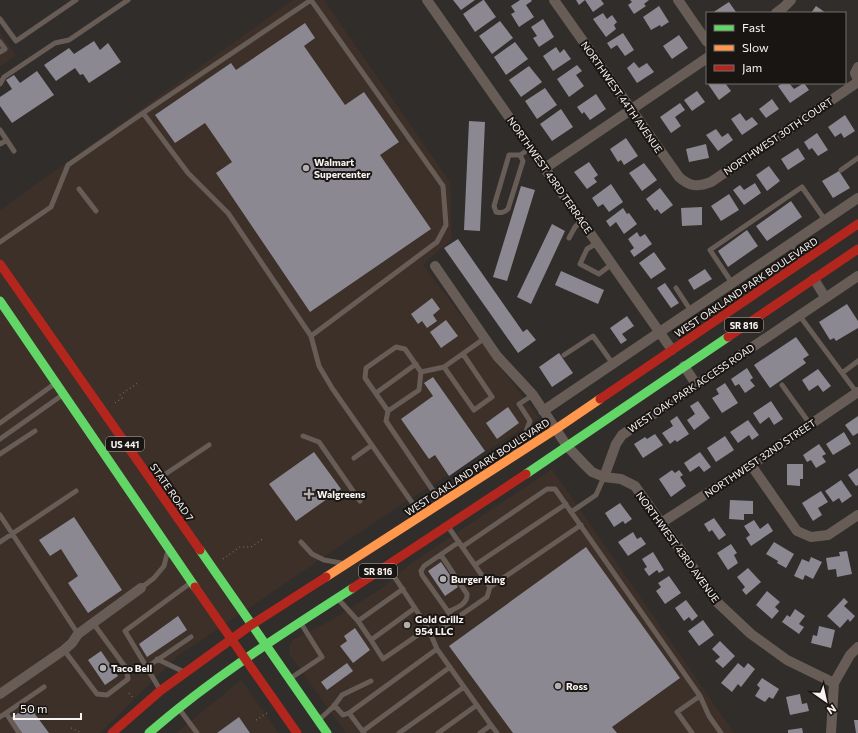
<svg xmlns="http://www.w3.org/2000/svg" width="858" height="733" font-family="Commissioner,sans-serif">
<rect width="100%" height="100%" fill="#312d2b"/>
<path fill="#3c3028" d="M293,0h31l126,182 2,57 -29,26 116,153 -143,90 -218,148 -78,77h-100v-523z
M0,33l16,22 -16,12z
M552,469l182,264h-388l-57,-79v-7l4,-7 37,-19 52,-33 28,-24z
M241,680l38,53h-103z"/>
<path fill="#8b8892" d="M453,0h22l-14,10z
M483,0h1l12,17 -21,15 -12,-18z
M520,0h11l1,1 -6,4 8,12 -15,10 -8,-13 4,-2 -4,-6z
M576,0h25l3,4 -11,8 -8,-12 -6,5z
M630,0h19l-5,4 2,2 -12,8 -6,-9 4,-3z
M729,2l7,10 -2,1h-22z
M659,6l10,16 -8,5 -1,-2 -9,5 -8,-13z
M816,6l10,7h-15z
M603,13l4,6 5,-4 5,7 -3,3 2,4 -10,8 -13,-18z
M543,19l11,18 -15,10 -6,-9 4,-2 -6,-9z
M500,21l13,17 -21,16 -13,-18z
M305,23l10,15 -11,8 41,59 19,-13 35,50 -19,13 51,74 -121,83 -94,-139 16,-11 -27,-39 -30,20 -20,-28 76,-52 5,7z
M623,33l11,17 -9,6 -8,-11 -6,4 -4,-6z
M679,35l9,13 -16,11 -9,-13z
M94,41l6,9 8,-7 13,19 -32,21 -6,-9 -3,1 -5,-7 -19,13 -12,-16 25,-17 5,6z
M515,42l13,17 -22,16 -12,-18z
M556,47l4,6 4,-4 7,10 -18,12 -10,-15z
M634,62l5,6 8,-5 7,9 -17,11 -10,-15z
M577,65l5,6 -6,4 8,11 -15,11 -12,-18z
M529,66l13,16 -21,15 -12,-17z
M37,71l17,24 -42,28 -12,-17v-9l12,-8 -6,-9 8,-5 6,8z
M709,83h16l6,8 -12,9 -11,-16z
M783,83h6l5,6 10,-6 5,7 -19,13 -12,-17z
M545,88l12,17 -20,14 -12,-18z
M697,91l8,11 -13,9 -8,-11z
M596,94l10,15 -16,11 -6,-8 -2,2 -5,-7z
M772,99l7,10 -13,9 -7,-9z
M680,103l5,7 -10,7 6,9 -10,7 -11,-16z
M561,109l12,18 -21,14 -12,-17z
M740,113l6,8 6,-4 6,7 -16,11 -11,-16z
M845,115l10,16 -11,7 -3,-5 -6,4 -7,-10z
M469,121l16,1 -5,109 -16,-1z
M716,129l6,8 6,-4 5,7 -15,11 -12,-16z
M817,133l11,17 -10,6 -6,-8 -3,2 -5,-8z
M626,138l12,18 -14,9 -3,-5 -3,2 -8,-13z
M706,144l3,14 -20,4 -3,-13z
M798,148l7,11 -17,11 -7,-11z
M589,162l9,13 -4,3 3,4 -10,7 -13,-17z
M644,163l13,17 -15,11 -13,-18z
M769,166l11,15 -13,10 -11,-16z
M839,171l11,17 -17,10 -11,-17z
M755,183l6,10 -17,12 -11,-15 7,-5 4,5z
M611,184l12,18 -14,10 -6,-8 -5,3 -6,-9z
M521,186l14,4 -28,91 -14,-4z
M660,188l13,17 -12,9 -4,-5 -2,2 -9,-12z
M729,194l10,16 -18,11 -10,-15z
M791,201l11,16 -35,24 -11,-15z
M702,207v18l-20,1 -1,-18z
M623,208l4,6 2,-1 8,11 -13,10 -8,-12 -6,5 -4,-6z
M552,224l13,7 -34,73 -14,-7z
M747,230l11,16 -30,21 -10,-16z
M637,232l3,5 5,-3 7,10 -18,13 -4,-6 4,-3 -6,-9z
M458,239l65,93 4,-3 9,11 -18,13 -74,-105z
M654,252l12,17 -15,10 -12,-16z
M705,269l7,10 -18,11 -6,-10z
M561,271l43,19 -6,14 -43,-19z
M665,283l14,20 -8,5 -14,-20z
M432,298l8,11 -7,6 4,6 -10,7 -5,-7 -4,3 -7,-10z
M847,304l11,17v7l-22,13 -2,-3 -4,2 -11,-18z
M627,316l7,10 -12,8 5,6 -6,4 -11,-16z
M446,320l12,16 -17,12 -11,-16z
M796,337l13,18 -6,4 3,4 -36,25 -16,-23z
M559,353l14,20 -21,14 -13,-20z
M747,368l6,10 -3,2 5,6 -10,7 -6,-9 -4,2 -4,-7z
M818,369l13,17 -8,6 -5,-7 -9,6 -7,-11z
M433,377l52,74 -36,25 -14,-21 -6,4 -28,-40 32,-23 -9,-13z
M725,383l13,20 -16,10 -10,-15 7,-4 -3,-5z
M698,401l12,17 -16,12 -7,-10 8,-6 -5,-8z
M771,401l12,18 -9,6 -5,-8 -9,7 -7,-11z
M508,407l11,16 -22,16 -11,-16z
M677,416l12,18 -12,8 -2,-2 -5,4 -8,-11 11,-7 -3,-5z
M858,416v17l-5,3 -8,-11z
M748,420l11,15 -7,5 -3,-5 -11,8 -8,-11z
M844,432l7,12 -18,11 -7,-11z
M655,434l8,11 -20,13 -9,-14 11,-7 2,2z
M725,436l9,14 -18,12 -9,-14z
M819,444l7,10 -4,2 4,6 -10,6 -5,-8 -4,2 -4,-7z
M314,452l27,37 -45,32 -27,-37z
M700,452l11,15 -7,5 -5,-6 -9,6 -6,-9z
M787,464h16v15h-3v7l-13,-1z
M858,468v17l-2,1 -8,-11z
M672,470l3,3 4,-3 4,5 -3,2 6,9 -15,11 -12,-18z
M841,480l11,16 -10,7 -3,-5 -6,4 -8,-11z
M821,491l7,11 -10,6 4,7 -9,6 -11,-18z
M730,500l23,1v13h-9v6l-15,-1z
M620,503l12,16 -7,5 -2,-3 -9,6 -9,-14z
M74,517l48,73 -34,23 -20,-30 10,-7 -17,-27 -11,7 -11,-16z
M714,518l12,17 -7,5 -7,-10 -3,2 -5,-8z
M754,520l6,9 8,-6 5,8 -22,15 -5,-8 4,-3 -6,-9z
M633,532l4,7 4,-2 5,7 -18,12 -10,-14z
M774,542l20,12 -8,14 -9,-5 1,-2 -12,-7z
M731,544l6,9 -3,2 4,8 -10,7 -11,-17z
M586,547l94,131 -68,49 5,6h-104l-64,-87z
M847,551l5,23 -15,3 -1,-8 -8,1 -2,-12 14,-2 -1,-4z
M653,552l11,18 -5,3 -2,-3 -8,6 -5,-7 3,-2 -5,-8z
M811,557l11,5 -9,17 -8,-4 -2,5 -9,-4 8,-17 7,3z
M441,562l17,25 -13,9 -17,-25z
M748,568l13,14 -15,13 -4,-5 3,-3 -8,-10z
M669,576l12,17 -16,11 -9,-13 5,-4 -3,-4z
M767,591l13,11 -5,5 4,4 -7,8 -16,-14z
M844,598l4,4 -4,4 11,10 -5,6 -2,-3 -8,9 -13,-12z
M686,600l12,16 -6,5 -3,-4 -5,4 -9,-13z
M795,609l10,7 -6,8 5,3 -5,7 -17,-12 5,-7 3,2z
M178,616l9,14 -40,27 -8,-13z
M703,620l11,15 -15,11 -11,-15z
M819,626l16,4 -4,18 -20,-5 2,-8 4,1z
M355,628l15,22 -17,13 -13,-17 7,-5 -3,-5z
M720,641l15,15 -12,12 -8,-7 5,-4 -8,-8z
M101,651l17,25 -13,9 -17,-25z
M347,663l6,8 -26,19 -6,-8z
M738,663l6,5 4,-5 7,6 -14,18 -3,-3 -6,8 -11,-9z
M762,678l17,11 -6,10 -4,-2 -4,5 -10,-6 5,-8 -3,-3z
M800,694l2,10 5,-1 2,8 -19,4 -4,-18z
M29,706l20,27h-27l-11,-15z
M239,717l11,16h-33z
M854,720h4v13h-2z
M802,728l1,5h-15v-3z"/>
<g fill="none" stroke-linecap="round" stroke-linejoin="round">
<path stroke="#6b635e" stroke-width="1.5" stroke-dasharray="1 3" stroke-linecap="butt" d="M115,403l7,-5 -2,-3 19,-13
M223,559l17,-12h11l13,-9
M129,693l4,5
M256,720l11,-7
M71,728l11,5"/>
<path stroke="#675d56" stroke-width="5" d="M0,19l16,22 60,-41
M0,42l5,7 -5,3
M0,84l4,-7 51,-34 14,-3 59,-40
M0,130l14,21
M0,144l7,-4
M520,155l3,6 -15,48c-4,4 -7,4 -12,3l-2,-6 15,-51h11l11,-7
M841,170l17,-12
M79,189l17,22
M569,238l6,-11 7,-6
M0,242l51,-35 17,-42 75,-52 168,-113 132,186 3,39 -9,17 -126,94 -83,-123 -40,-40 -45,-60
M597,243l-10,6 -7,15 19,10 13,-10
M791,244l10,15
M732,283l-22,-33 92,-63 23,33
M676,288l15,23
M799,315l58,78
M311,336l8,30 13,22 88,126
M463,354l29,43 -18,13 -30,-43 41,-29
M564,355l29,-19 20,28
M421,372l-2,18 -31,21 -23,-33 1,-10 30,-21 9,2 16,23 23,-5
M842,373l16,-12
M782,385l28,39
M376,393l40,-29
M388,411l-2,10 54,80
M0,423l53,-38
M303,436l16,6 41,59
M0,439l61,-43
M516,450l-4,-7 13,-9 5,-13 -11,-17 14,-9
M0,454l35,-23
M354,458l18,-13
M155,481l54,-36
M571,512l25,-17 8,-18
M0,515l78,119
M0,542l76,-51
M301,542l11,12 12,6 17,3
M462,547l85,-58h8l145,207 9,20 12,17
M441,555l26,39c1,10 -11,14 -19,18
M475,565l91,-61
M388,567l40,61 9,21 54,76 -11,8
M490,587l91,-62
M141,588l13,-10 10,-12 3,-12
M339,600l19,21 45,-32
M454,620l-32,-45 -1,-4 3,-5 35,-24
M358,621l13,19 44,-32
M93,623l33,45
M432,635l55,-38 3,-10 -41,-59
M371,640l12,19 45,-31
M64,650l33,44 10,1 21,-16 -2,-11 21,-1 44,-30
M157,659l25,12
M291,678l31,-21 -20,-32
M159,688l-34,-57 64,-47
M334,705l9,10 6,-2
M180,710l17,23
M0,717l6,-4
M321,718l13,-12 8,-11 29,-14
M491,725l6,8
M363,731l87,-64
M19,733l-13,-20 38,-26
M364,733l-15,-20 88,-64
M399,733l65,-46
M438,733l39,-28
M692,733l-15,-21 23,-16"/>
<path stroke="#675d56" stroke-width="10" d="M427,0l245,350
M554,0l125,177c11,10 19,10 32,5l147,-100
M678,0l29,42
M776,13l8,-6 7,-7
M858,67l-3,6 3,7
M545,168l162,-110
M435,266l62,90 36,39 34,51 17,18 8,8 12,5 17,2 14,7 83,117 33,31 36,26 47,23 -3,50
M814,279l11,18
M684,366l12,18
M543,411l315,-213
M751,465l46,66 14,6 17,-2 30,-20
M604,477l12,-33 6,-9 236,-159
M661,523l90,-58 107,-73
M834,683l16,-28 8,-8
M0,694l64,-44 8,-7 6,-9 63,-46"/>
<path stroke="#63d668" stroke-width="9" d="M0,301l195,286
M526,474l202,-137
M200,550l127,183
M149,733c63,-55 134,-100 204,-145"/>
<path stroke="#ff974d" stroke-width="9" d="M326,577l230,-148 44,-30"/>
<path stroke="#b3261e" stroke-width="9" d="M0,264l200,286
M728,337l130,-88
M600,399l258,-175
M195,587l102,146
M353,588l173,-114
M112,733l48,-42 91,-66 75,-48"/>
</g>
<g fill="#b2aeab" stroke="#191513" stroke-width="1.5">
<circle cx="306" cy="168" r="4"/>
<path d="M307 488h4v4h4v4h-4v4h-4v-4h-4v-4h4z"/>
<circle cx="443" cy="579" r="4"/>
<circle cx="407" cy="625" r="4"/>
<circle cx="103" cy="668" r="4"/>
<circle cx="558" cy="686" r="4"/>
</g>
<g text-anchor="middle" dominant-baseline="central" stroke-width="4" stroke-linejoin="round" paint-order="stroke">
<g fill="#191513" stroke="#b5b0ae" stroke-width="1">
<rect x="725" y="318" width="38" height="14" rx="3"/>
<rect x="106" y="437" width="38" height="14" rx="3"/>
<rect x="359" y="564" width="38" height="14" rx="3"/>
</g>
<g font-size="9" font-weight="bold" fill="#f8f3f0">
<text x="744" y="325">SR 816</text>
<text x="125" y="444">US 441</text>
<text x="378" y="571">SR 816</text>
</g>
<g font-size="10" fill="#f8f3f0" stroke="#191513">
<text transform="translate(622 97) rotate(55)">NORTHWEST 44TH AVENUE</text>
<text transform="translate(778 136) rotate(-34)">NORTHWEST 30TH COURT</text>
<text transform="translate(550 175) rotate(55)">NORTHWEST 43RD TERRACE</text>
<text transform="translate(746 287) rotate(-34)">WEST OAKLAND PARK BOULEVARD</text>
<text transform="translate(691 388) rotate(-34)">WEST OAK PARK ACCESS ROAD</text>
<text transform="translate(760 458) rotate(-34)">NORTHWEST 32ND STREET</text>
<text transform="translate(477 467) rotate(-33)">WEST OAKLAND PARK BOULEVARD</text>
<text transform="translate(172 492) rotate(55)">STATE ROAD 7</text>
<text transform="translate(678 547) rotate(54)">NORTHWEST 43RD AVENUE</text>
</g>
<g font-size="10" font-weight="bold" fill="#f8f3f0" stroke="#191513" text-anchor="start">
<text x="314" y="162">Walmart<tspan x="314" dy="12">Supercenter</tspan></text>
<text x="317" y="494">Walgreens</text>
<text x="451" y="579">Burger King</text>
<text x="415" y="619">Gold Grillz<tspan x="415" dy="12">954 LLC</tspan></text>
<text x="111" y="668">Taco Bell</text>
<text x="566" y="686">Ross</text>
</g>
</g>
<rect x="706" y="12" width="140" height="72" fill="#191513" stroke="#726e6b"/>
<rect x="714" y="25" width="20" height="6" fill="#63d668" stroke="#726e6b"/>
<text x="742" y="32" font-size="12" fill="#f8f3f0">Fast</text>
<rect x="714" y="45" width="20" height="6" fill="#ff974d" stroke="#726e6b"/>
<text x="742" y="52" font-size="12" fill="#f8f3f0">Slow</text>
<rect x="714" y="65" width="20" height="6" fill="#b3261e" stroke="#726e6b"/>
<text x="742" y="72" font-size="12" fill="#f8f3f0">Jam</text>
<g transform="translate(826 701) rotate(146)" stroke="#191513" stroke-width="3" paint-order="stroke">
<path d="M0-3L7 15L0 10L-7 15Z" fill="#f8f3f0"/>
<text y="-6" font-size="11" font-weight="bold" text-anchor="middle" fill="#f8f3f0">N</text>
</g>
<path d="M14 713v6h67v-6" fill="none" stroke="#f8f3f0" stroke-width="2"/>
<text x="20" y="713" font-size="12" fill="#f8f3f0" stroke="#191513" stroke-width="3" paint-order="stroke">50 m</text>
</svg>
